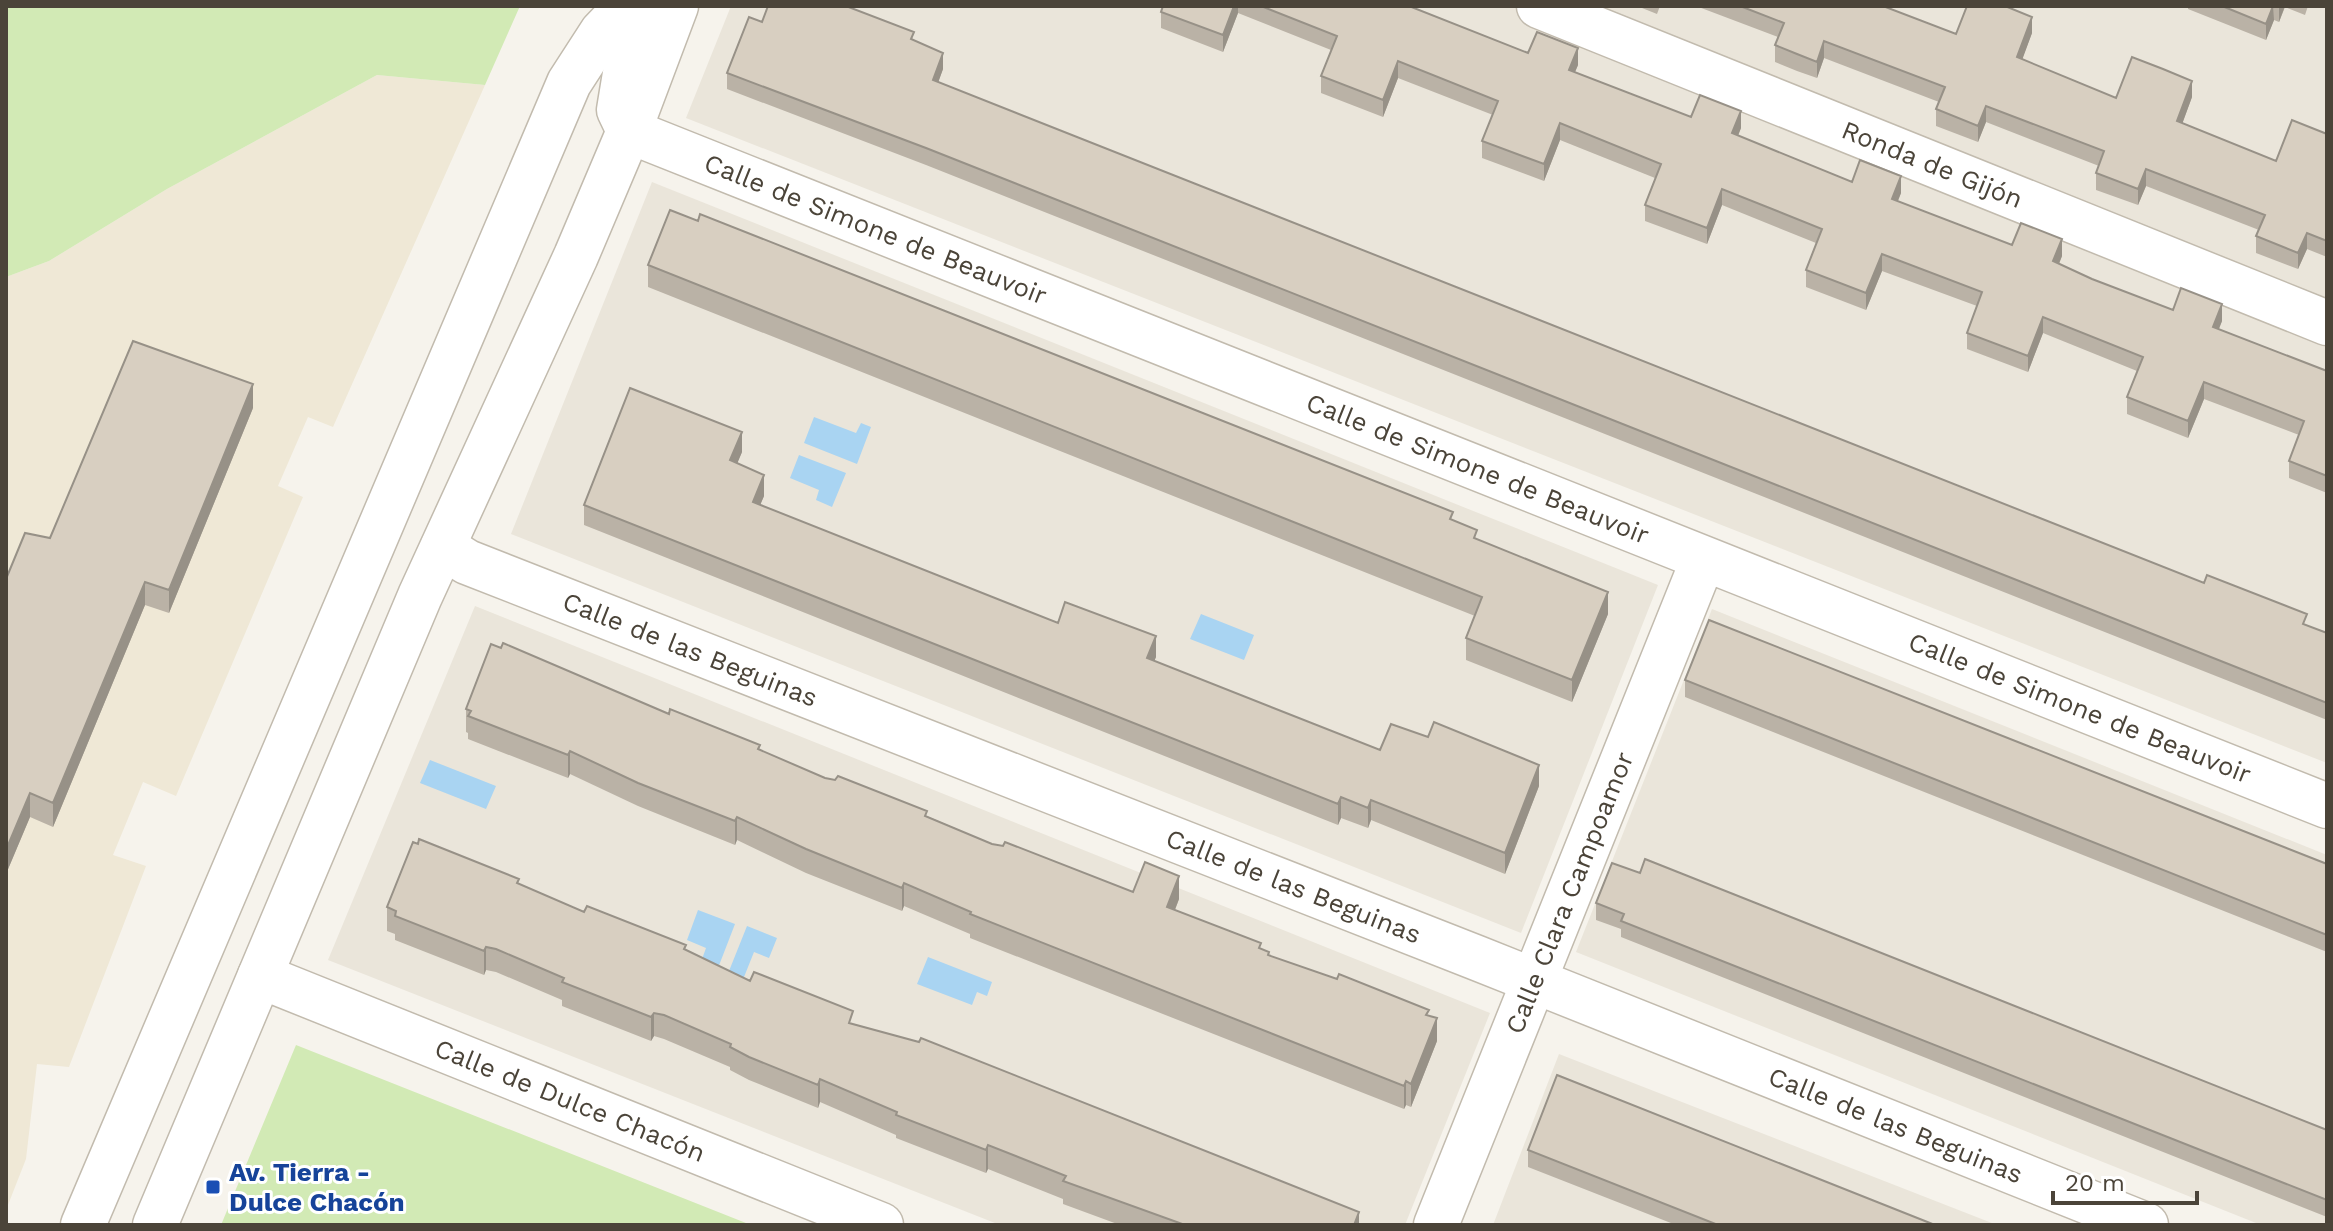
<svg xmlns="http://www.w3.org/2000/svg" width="2333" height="1231" font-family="'Work Sans',sans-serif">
<rect width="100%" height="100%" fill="#f6f3ec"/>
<path fill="#eae5da" d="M731,6h1596v757l-1641,-645z
M652,182l1006,403 -137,348 -1010,-399z
M475,606l1015,407 -85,212h-405l-672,-265z
M1712,609l615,246v370h-66l-685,-273z
M1559,1054l438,171h-504z"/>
<path fill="#efe8d6" d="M377,75l108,10 -152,342 -25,-10 -30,69 25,11 -127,299 -33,-14 -30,73 33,11 -77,201 -32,-3 -11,95 -20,51v-933l43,-16 118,-72z"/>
<path fill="#d2eab5" d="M6,6h514l-35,79 -108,-10 -210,114 -118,72 -43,16z
M296,1045l455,180h-530z"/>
<path fill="#a9d4f2" d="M814,417l42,16 5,-10 10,4 -14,37 -53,-21z
M799,455l47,18 -14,34 -16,-7 3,-10 -29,-12z
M1201,614l53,21 -10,25 -54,-21z
M430,760l66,26 -10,23 -66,-26z
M698,910l37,14 -17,44 -17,-6 5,-14 -19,-8z
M747,926l30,12 -8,20 -15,-6 -24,60 -15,-6z
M928,957l64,25 -5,14 -10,-4 -5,13 -55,-21z"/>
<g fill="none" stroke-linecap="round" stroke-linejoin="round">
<g stroke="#c2bbae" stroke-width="47">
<g id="minor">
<path id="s1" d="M636,6l-17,104 10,21 1698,675"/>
<path id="s2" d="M1539,6l788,317"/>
<path id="s3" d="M443,547l24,15 1010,396 669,267"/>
<path id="s4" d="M260,976l621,249"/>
<path d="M83,1225l486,-1142 33,-51 25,-26"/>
<path d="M155,1225l265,-629 156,-340 53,-125 47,-125"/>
<path id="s5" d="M1436,1225l267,-665"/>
</g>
</g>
<use href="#minor" stroke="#fff" stroke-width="44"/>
</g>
<path fill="#bab2a6" d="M1163,6h251v2l114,45 50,12 -3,7 116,45 50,11 -3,8 114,46 49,11 -3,8 114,44 50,11 -3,8 33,15 81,31 49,11 -3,8 108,42v122l-38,-15v-17l10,-26 -95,-36 -16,39 -61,-24v-17l10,-26 -94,-38 -15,39 -61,-23v-16l10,-27 -95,-35 -16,39 -60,-23v-17l10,-27 -94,-38 -15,39 -62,-23v-16l10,-27 -95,-38 -16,41 -62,-23v-17l11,-26 -95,-37 -15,39 -62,-24v-17l10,-26 -93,-37 -15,39 -62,-24v-16z
M1637,6h23l-3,8z
M1696,6h187l73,28 76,-1 -10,26 94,39 76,-1 -10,27 94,37 51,-27v123l-20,-8 -9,20 -42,-16v-17l3,-6 -113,-44 -8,19 -42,-15v-17l3,-7 -113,-44 -8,20 -42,-16v-17l3,-7 -115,-44 -7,20 -20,-7 -22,-9v-17l3,-8z
M2188,6h120l-3,9 -20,-8 -6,15 -5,-2 -8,20 -78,-31z
M762,22l152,19 29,28 -5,13 1389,551v87l-1401,-555 -199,-76v-16z
M648,265l805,255 24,19 131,75 -36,88 -106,-42v-22l9,-22 -827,-329z
M253,408l-84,205 -24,-8 -92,222 -23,-10 -24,57 44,-336z
M742,452l-5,11 27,33 -4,9 298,118 98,34 -2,4 226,89 159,36 -34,88 -134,-54 -3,8 -27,-10 -3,7 -754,-300v-20z
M1685,680l642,184v88l-642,-255z
M466,709l203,5 91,36 65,28 102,38 65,28 141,48 46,7 -4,11 86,39 8,7 160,60 8,25 -26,66 -5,-2 -2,4 -434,-171v-4l-66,-28 -2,5 -96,-38 -69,-33 -2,5 -97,-39 -68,-32 -2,4 -100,-39v-6l-2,-1z
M418,844l101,40 65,28 102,38 64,31 103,43 506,201h-239l-57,-21v-5l-75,-30 -2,4 -90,-35v-3l-76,-33 -2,6 -69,-28 -19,-10v-3l-66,-28 -10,-3 -3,5 -89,-35v-6l-66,-28 -10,-2 -2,5 -89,-35v-6l-8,-3v-24z
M1596,903l731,227v87l-706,-280v-8l-25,-9z
M1528,1150l407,75h-259l-148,-58z"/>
<path fill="#979187" d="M1234,6h4v7l-15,39v-17z
M2273,6l1,14 -8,20v-16z
M2279,6h6l-6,16z
M2032,17v16l-15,41v-17z
M1824,41v17l-7,20v-16z
M1578,48v17l-9,21v-16z
M943,53v16l-10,28v-17z
M1398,61v17l-15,39v-17z
M2192,81v16l-15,41v-17z
M1986,106v16l-8,20v-16z
M1741,111v17l-9,22v-17z
M1560,123v17l-16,41v-17z
M2146,169v17l-8,19v-16z
M1901,176v17l-9,22v-16z
M1722,189v16l-15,39v-16z
M2307,233v16l-9,20v-16z
M2062,239v17l-9,22v-17z
M1882,254v17l-16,39v-17z
M2222,304v17l-9,22v-16z
M2043,317v16l-15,39v-16z
M2204,382v17l-16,39v-17z
M253,384v24l-84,205v-23z
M742,432v20l-12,29v-21z
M764,475v21l-11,26v-20z
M145,582v23l-92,222v-24z
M1608,592v22l-36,88v-22z
M1156,636v21l-9,21v-20z
M570,751v23l-2,4v-23z
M1539,765v21l-34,88v-21z
M30,793v24l-24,57v-24z
M1341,797v21l-3,7v-21z
M1371,800v20l-3,8v-20z
M737,817v23l-2,5v-24z
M1179,876v23l-12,31v-23z
M904,883v23l-2,5v-23z
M486,947v23l-2,5v-24z
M654,1013v23l-3,5v-24z
M1437,1018v23l-26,66v-23z
M820,1079v23l-2,6v-23z
M1406,1081v24l-2,4v-23z
M988,1145v24l-2,4v-23z
M1359,1212v13h-5z"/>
<path fill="#d8cfc1" stroke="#979187" stroke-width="2" d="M768,6h78l68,26 -3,7 32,14 -10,27 1271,503 3,-8 100,39 -4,10 24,9v70l-1401,-555 -199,-75 22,-56 13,5z
M1163,6h71l-11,29 -62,-23z
M1261,6h148l119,47 9,-21 41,16 -9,22 122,47 9,-22 41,16 -9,22 120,49 8,-22 41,16 -9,23 120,46 9,-22 41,16 -9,22 39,18 81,31 8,-22 41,16 -9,23 114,44v105l-38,-15 15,-40 -100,-39 -16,39 -61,-24 16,-40 -100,-40 -15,39 -61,-23 15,-41 -100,-38 -16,39 -60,-23 16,-41 -100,-40 -15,39 -62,-23 16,-41 -101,-41 -16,41 -62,-23 16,-40 -100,-40 -15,39 -62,-24 16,-40z
M1740,6h143l73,28 11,-28h38l27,11 -15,40 99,41 16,-41 31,12 29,12 -15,40 99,40 16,-41 35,14v107l-20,-8 -9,20 -42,-17 9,-21 -119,-46 -8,20 -42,-16 8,-22 -118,-45 -8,20 -42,-17 9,-22 -121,-46 -7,21 -20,-8 -22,-9 9,-22z
M2222,6h51l-7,18z
M670,210l28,11 2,-7 753,298 -3,7 27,11 -3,8 134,54 -36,88 -106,-42 16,-41 -834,-332z
M133,341l120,43 -84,206 -24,-8 -92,221 -23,-10 -24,57v-271l19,-46 25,5z
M630,388l112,44 -12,28 34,15 -11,27 305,121 7,-21 91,34 -9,22 233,92 11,-26 37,13 6,-15 105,43 -34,88 -134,-53 -3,8 -27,-11 -3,7 -754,-299z
M1709,620l618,244v71l-642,-255z
M503,643l166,71 1,-5 90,36 -2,4 67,29 10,2 3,-4 89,35 -2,5 67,28 11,2 2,-4 128,50 12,-30 34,14 -12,31 94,36 -2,5 10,4 -1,3 69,24 2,-5 90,36 -3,5 11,3 -26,66 -5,-3 -2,5 -434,-172 1,-2 -67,-29 -2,5 -96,-39 -69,-32 -2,4 -97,-38 -68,-32 -2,4 -100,-39 3,-5 -5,-2 25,-65 10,4z
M419,839l100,40 -2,4 67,29 3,-6 99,39 -2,4 66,32 4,-9 99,39 -4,12 70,19 2,-4 438,174 -5,13h-169l-122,-44 3,-5 -78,-31 -2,5 -90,-35 1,-3 -77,-33 -2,6 -69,-28 -19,-10 1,-3 -67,-29 -10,-2 -3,4 -89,-35 2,-4 -68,-29 -10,-2 -2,4 -89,-35 1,-5 -9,-4 26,-65 5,2z
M1645,859l682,271v70l-706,-279 3,-7 -28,-11 16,-40 28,10z
M1557,1075l378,150h-217l-190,-75z"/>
<rect fill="#1a4fb4" stroke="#fff" stroke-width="3" x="205" y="1179" width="16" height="16" rx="4"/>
<g text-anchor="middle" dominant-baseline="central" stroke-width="6" stroke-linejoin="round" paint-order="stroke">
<g font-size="26" fill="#4b4439" stroke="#fff">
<text stroke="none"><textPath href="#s2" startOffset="424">Ronda de Gijón</textPath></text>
<text stroke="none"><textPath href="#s1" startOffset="394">Calle de Simone de Beauvoir</textPath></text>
<text stroke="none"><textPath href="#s1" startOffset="1042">Calle de Simone de Beauvoir</textPath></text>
<text stroke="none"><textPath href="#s3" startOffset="268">Calle de las Beguinas</textPath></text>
<text stroke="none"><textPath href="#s1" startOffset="1690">Calle de Simone de Beauvoir</textPath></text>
<text stroke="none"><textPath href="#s3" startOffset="916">Calle de las Beguinas</textPath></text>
<text stroke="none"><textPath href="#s5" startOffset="358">Calle Clara Campoamor</textPath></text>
<text stroke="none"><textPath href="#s4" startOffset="334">Calle de Dulce Chacón</textPath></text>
<text stroke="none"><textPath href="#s3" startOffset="1564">Calle de las Beguinas</textPath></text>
</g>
<g font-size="26" font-weight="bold" fill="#164399" stroke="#fff" text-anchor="start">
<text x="229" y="1172">Av. Tierra -<tspan x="229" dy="30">Dulce Chacón</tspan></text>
</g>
</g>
<rect width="2333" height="1231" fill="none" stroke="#4b4439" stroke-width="16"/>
<path d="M2053 1191v12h144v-12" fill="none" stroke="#4b4439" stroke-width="4"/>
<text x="2065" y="1191" font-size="24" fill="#4b4439" stroke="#ffffff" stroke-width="6" paint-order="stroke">20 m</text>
</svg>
